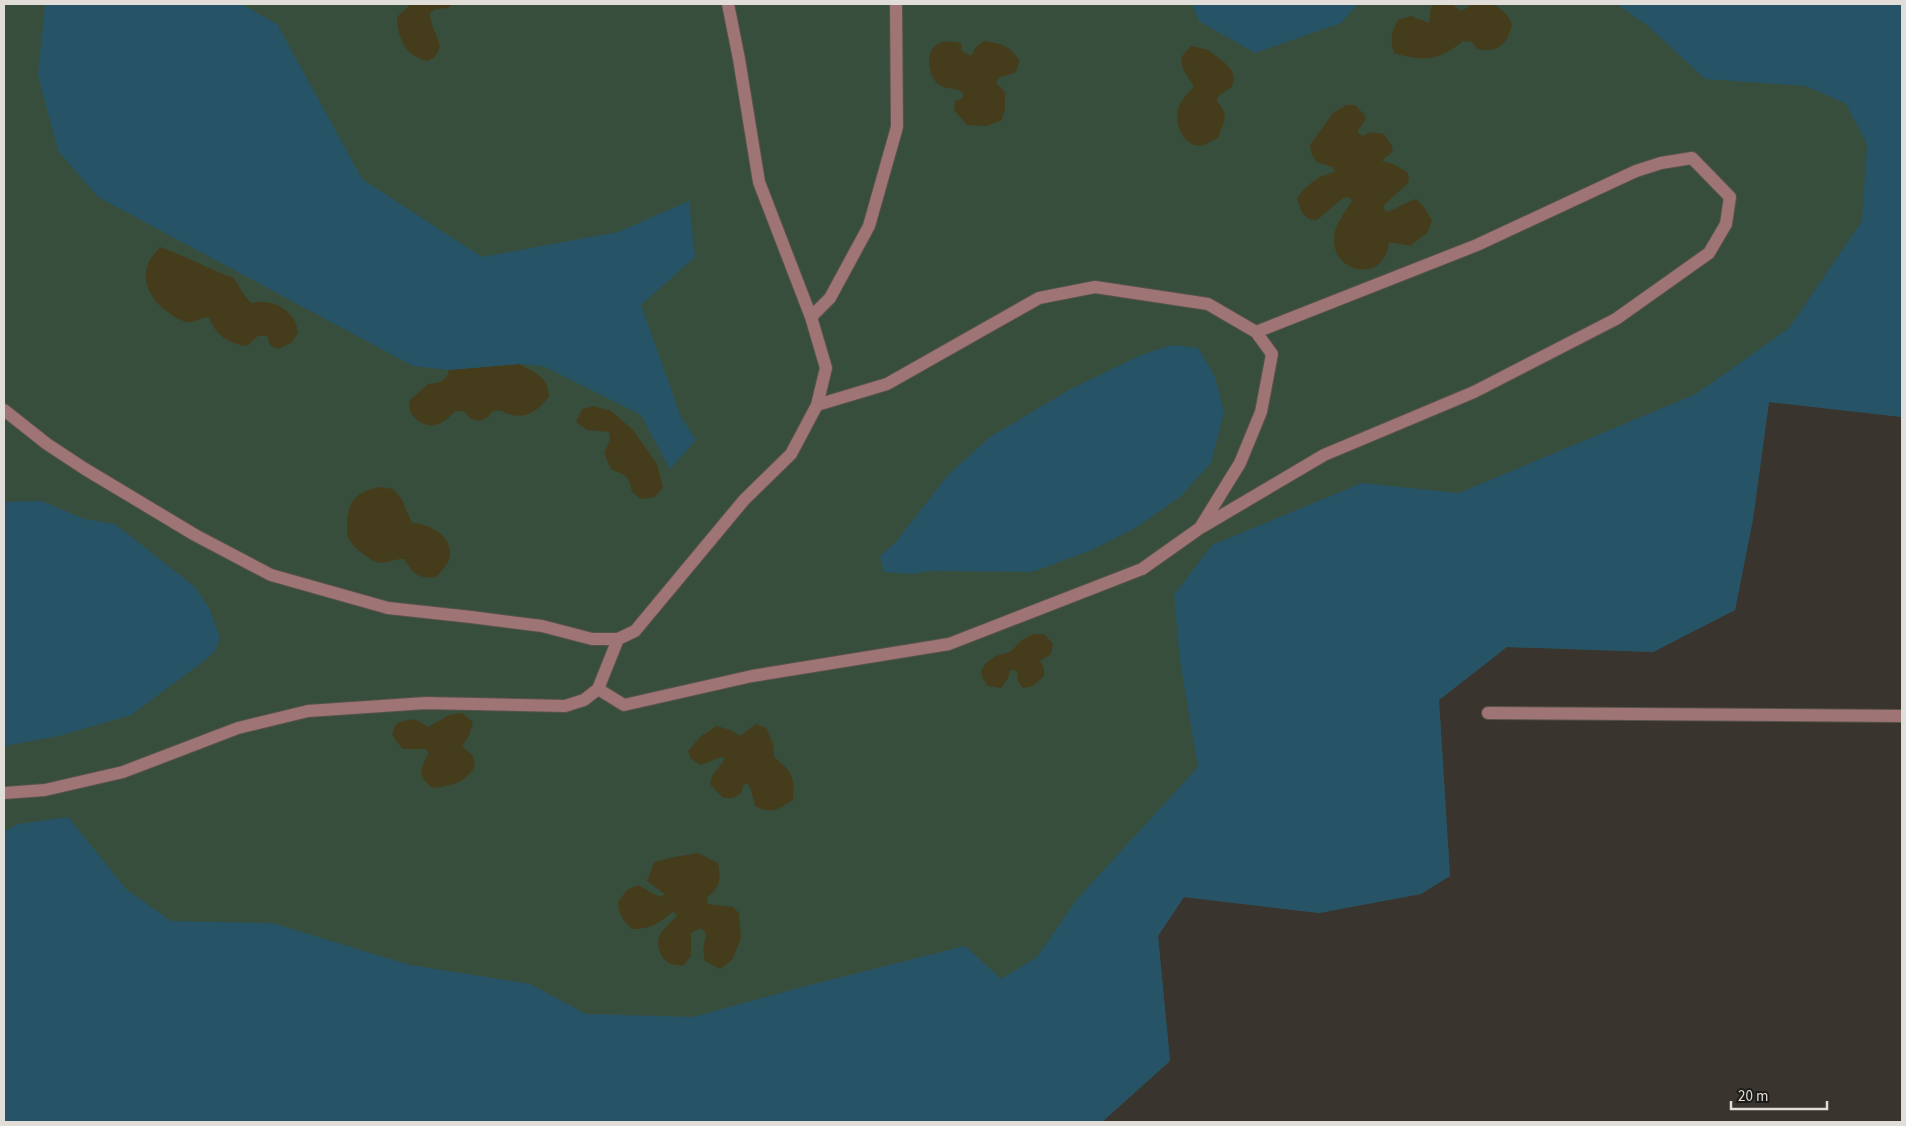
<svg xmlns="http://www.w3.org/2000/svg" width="1906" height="1126" font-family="'Source Sans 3',sans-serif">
<rect width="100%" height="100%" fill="#39342d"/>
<path fill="#384e3d" d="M4,4h1897l1,413 -133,-15 -16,117 -18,91 -82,42 -146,-5 -68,53 11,176 -29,18 -102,19 -135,-16 -26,39 12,125 -68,61h-1098z"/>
<path fill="#453c1c" d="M411,4h42l-5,4 -12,1 -6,4c0,13 8,22 10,34l-5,10 -7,4c-23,-5 -30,-22 -31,-44z
M1435,4h17l9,7 13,-7h19c5,3 15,10 17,16 2,3 2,8 0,11 -5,17 -16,21 -33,18l-5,-7 -9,-1c-24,20 -40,21 -69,12 -4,-15 -3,-20 4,-33l13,-4 18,7 2,-16z
M984,41c18,3 25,4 36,20l-4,11 -7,3 -10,2 -3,6 9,9v16l-3,12 -15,6 -20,-1 -13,-15 1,-9 6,-2 3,-5c-10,-9 -16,-3 -25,-9 -11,-8 -15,-34 -1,-41 7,-4 16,-2 23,-1l1,8 9,5 5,-9z
M1192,46l16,4 17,13 7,8 2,7 -2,9 -14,9 -1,5c13,15 7,20 1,37 -5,2 -10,5 -14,7 -21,5 -31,-24 -25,-39 3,-7 10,-14 15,-19 -9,-16 -22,-27 -2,-41z
M1346,105h9l9,9 2,5 -9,13 6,4 7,-4 14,2 7,10 2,7 -11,10 11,3 14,8 2,6 -1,5 -25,23 3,6c11,-3 19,-10 30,-13l8,8 8,14 -5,12 -17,13 -21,-4c-4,42 -56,32 -55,-3 0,-14 11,-27 18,-38l-3,-4 -6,1 -26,22c-14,0 -16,-9 -20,-22 11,-14 20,-22 38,-26l-2,-5c-16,-5 -20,-3 -23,-22l23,-32z
M160,247c26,9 48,22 74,31l8,14 9,11c16,-3 32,1 42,15 3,3 4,10 5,15l-7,10 -13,6 -8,-4 -3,-9h-9l-11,10c-18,-2 -32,-11 -38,-29 -8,0 -14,6 -22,5 -6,-1 -13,-5 -18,-9 -17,-11 -30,-33 -19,-53 2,-5 7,-9 10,-13z
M519,364c16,9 29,12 30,32 -8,12 -21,23 -37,19 -9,-2 -9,-6 -19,-4l-5,6 -9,4 -8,-2 -6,-7 -9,-1c-6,5 -12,12 -21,14 -8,2 -20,-4 -24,-12 -2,-3 -1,-9 -2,-12l19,-17c12,-1 18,-2 21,-14z
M593,406l18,5 21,18 25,35 6,23 -8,10 -14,2 -9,-7c-3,-17 -6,-16 -21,-23l-7,-16 6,-13 -1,-8 -22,-2 -11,-8 6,-13z
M380,487l13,2 8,9 11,25c16,1 39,11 38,31 0,9 -8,16 -14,23 -19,2 -22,-3 -32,-18 -10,-1 -20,7 -30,2 -7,-4 -20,-13 -24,-20 -3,-4 -3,-10 -3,-15 0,-24 9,-35 33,-39z
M1033,634h11l9,10 -2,10 -11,7 4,7v8l-11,10 -10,2 -5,-7 -1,-10 -7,-1 -2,8 -7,10 -13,-2 -6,-9 -1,-6 5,-8 10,-7 14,-4 12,-12z
M462,713l11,9 -4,14 -7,10 11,10 2,10c-11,18 -22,19 -42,22 -16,-12 -14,-18 -4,-34l-3,-5h-23l-7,-8 -4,-7 4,-10c15,-7 19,-6 32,3l21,-12z
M756,724l10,4 7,15 1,14c18,15 21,19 19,43 -15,9 -21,15 -38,6l-4,-17 -3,-5h-4l-3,9 -8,5h-10l-13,-14 2,-8 13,-17 -4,-2 -20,8 -10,-6 -3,-8 13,-15 16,-10 13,4 10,6z
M698,853l20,10c3,16 3,24 -11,34l1,7 25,3 6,6 2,25 -9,22 -12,9 -15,-8 -2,-11 3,-17 -5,-5 -10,5v23l-8,10c-4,-1 -9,-1 -12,-2 -13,-5 -17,-25 -8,-34 4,-5 9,-9 14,-14l-3,-5c-16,12 -21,18 -42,18 -9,-8 -13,-14 -14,-27l9,-12 11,-5 22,12 5,-3 -18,-13 7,-19 20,-5z"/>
<path fill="#275366" d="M45,4h196l36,20 85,155 120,78 136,-25 71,-31 6,56 -54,48 40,112 15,23 -26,29 -29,-54 -98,-49 -24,-2 -70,6 -36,-4 -315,-169 -40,-46 -20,-76z
M1192,4h166l-17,19 -86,30 -56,-32z
M1617,4h284l1,413 -133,-15 -16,117 -18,91 -82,42 -146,-5 -68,53 11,176 -29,18 -102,19 -135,-16 -26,39 12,125 -68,61h-1098v-290l14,-8 50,-7 58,72 45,32 101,2 138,42 120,19 56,30 107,3 113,-31 159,-40 36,33 36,-22 40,-58 121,-132 -18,-106 -6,-66 38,-50 150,-62 97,10 237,-99 93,-66 73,-107 5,-77 -21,-40 -40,-18 -101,-7 -57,-53z
M1172,345l26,3 17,29 9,35 -13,51 -30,33 -44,31 -45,23 -60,22 -102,-1 -18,3 -28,-2 -4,-16 16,-14 52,-67 42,-38 81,-48 70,-34z
M42,501l42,18 31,5 80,63 15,23 10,28 -5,13 -11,10 -73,54 -72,21 -55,10v-244z"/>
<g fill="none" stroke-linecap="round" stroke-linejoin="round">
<g stroke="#57534c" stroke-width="14">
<path id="minor" d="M811,317l19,-19 39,-72 28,-99 -1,-123
M4,410l43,34 38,25 110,66 76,40 117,33 83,9 71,9 50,13h26l17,-8 109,-131 47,-46 26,-49 9,-37 -15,-51 -52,-135 -20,-123 -11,-55
M1202,527l122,-72 150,-63 142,-73 93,-66 17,-29 4,-27 -38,-39 -31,5 -25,8 -159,74 -221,87
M598,689l26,16 128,-29 197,-32 193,-75 58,-41 40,-65 21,-51 11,-58 -16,-22 -48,-28 -113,-17 -56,11 -152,86 -70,21
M1488,713l414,3
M4,793l41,-3 78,-18 115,-44 70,-17 118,-8 139,3 19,-6 14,-11 20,-50"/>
</g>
<use href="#minor" stroke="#9e7475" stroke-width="12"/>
</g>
<rect width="1906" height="1126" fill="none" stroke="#e1ded9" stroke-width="10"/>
<path d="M1731 1101v8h96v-8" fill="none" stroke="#e1ded9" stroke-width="2.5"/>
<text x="1738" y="1101" font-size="15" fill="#e1ded9" stroke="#1e1c19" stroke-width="4" paint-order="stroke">20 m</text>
</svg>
